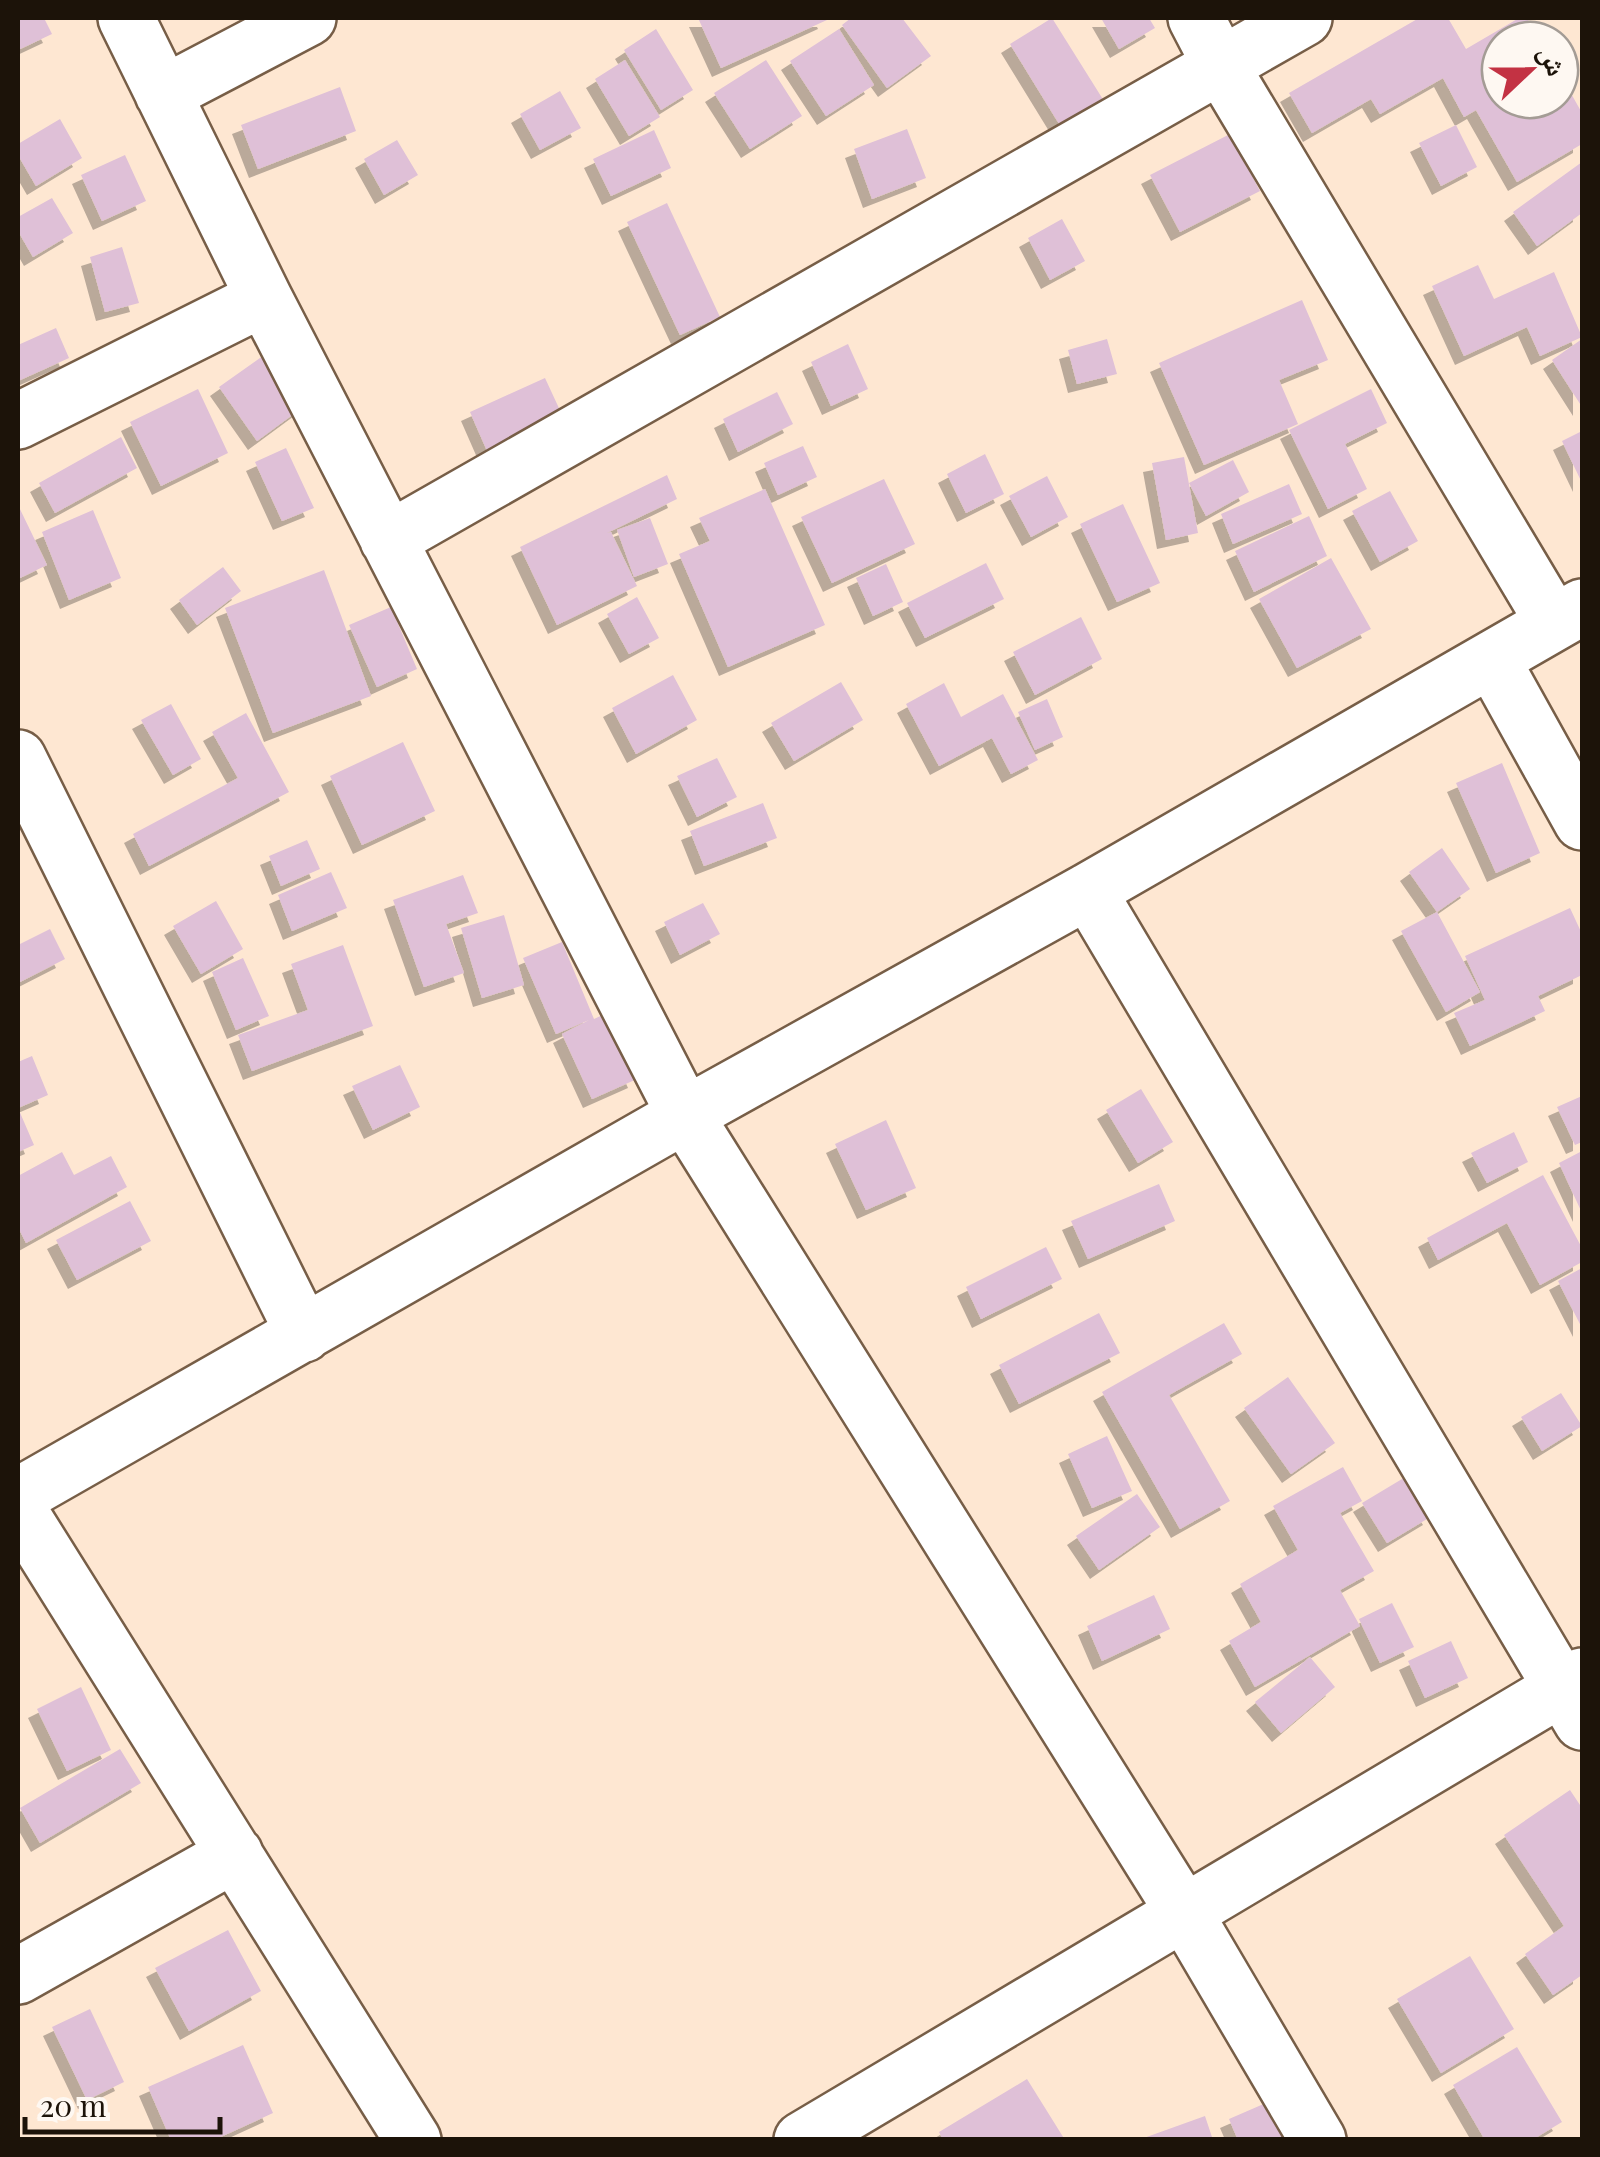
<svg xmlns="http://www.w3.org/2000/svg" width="1600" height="2157" font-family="'Playfair Display','Noto Naskh Arabic',serif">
<defs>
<filter id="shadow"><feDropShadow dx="-9" dy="9" stdDeviation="0" flood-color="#0004"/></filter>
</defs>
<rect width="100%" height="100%" fill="#fee7d2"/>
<path fill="#dfc0d7" filter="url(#shadow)" d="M18,18h26l8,16 -34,16z
M698,18h128l1,2 -106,48z
M851,18h51l29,38 -44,32 -45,-63z
M1052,18l52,83 -43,26 -51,-83z
M1101,18h48l6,10 -36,21z
M1419,18h29l18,31 53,-31h8l13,22h-40v60h60v-26l22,39v31l-65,38 -41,-72 -12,7 -21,-39 -63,36 -9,-15 -59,34 -23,-40z
M656,29l37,61 -32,20 -37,-60z
M839,29l35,56 -48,31 -36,-55z
M625,60l35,57 -31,19 -34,-57z
M766,60l36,56 -52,33 -36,-56z
M340,87l16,44 -98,38 -17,-44z
M560,91l21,37 -41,22 -20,-36z
M60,119l22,39 -46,28 -18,-31v-11z
M1456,125l21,42 -36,19 -22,-43z
M907,129l19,49 -54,21 -18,-50z
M654,130l17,38 -60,28 -18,-37z
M1230,134l30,57 -80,41 -30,-57z
M397,140l21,35 -34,20 -20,-36z
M125,155l21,46 -44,20 -21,-46z
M1582,162v51l-45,33 -24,-34z
M52,198l21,35 -40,24 -15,-26v-14z
M667,203l53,114 -40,18 -53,-113z
M1062,219l23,42 -35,19 -22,-42z
M122,247l17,56 -34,9 -15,-55z
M1478,265l16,34 60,-27 28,65 -42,19 -13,-29 -63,29 -32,-70z
M1302,300l26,60 -49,20 19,44 -94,41 -45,-102z
M56,328l13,30 -51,23v-36z
M1107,339l10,35 -40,10 -9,-34z
M1582,339v68l-30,-47z
M281,343l37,53 -61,45 -38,-54z
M848,344l20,45 -37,17 -20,-44z
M545,378l19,41 -76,34 -18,-41z
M198,389l30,64 -67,33 -31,-64z
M1371,389l16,34 -42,21 22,45 -39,20 -39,-79z
M777,392l16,32 -55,28 -15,-33z
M1582,431v52l-20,-42z
M121,437l16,31 -82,45 -16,-30z
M803,446l14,31 -39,18 -14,-32z
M286,448l28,60 -32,13 -27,-59z
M985,454l19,40 -38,19 -19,-39z
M1184,457l14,76 -32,7 -14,-77z
M1233,460l16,32 -43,24 -17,-33z
M667,475l10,24 -70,34 4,-1 26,54 -80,39 -37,-78z
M1047,476l21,41 -37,20 -22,-41z
M884,479l31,65 -83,39 -31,-66z
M1289,484l13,30 -69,30 -12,-30z
M765,489l60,136 -97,42 -49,-113 31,-13 -11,-23z
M1390,491l28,50 -38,21 -28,-51z
M1123,504l37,79 -43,19 -37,-78z
M18,505l29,60 -29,14z
M93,510l28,68 -52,22 -27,-68z
M1309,516l18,40 -73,36 -19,-41z
M650,518l18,46 -34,13 -17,-47z
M1331,558l40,71 -74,39 -38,-69z
M986,563l18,36 -79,39 -18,-35z
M886,564l17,38 -30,14 -17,-38z
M223,567l18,24 -44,34 -18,-25z
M324,570l47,126 -98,37 -48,-125z
M637,597l22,41 -30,16 -22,-40z
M391,607l26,62 -40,18 -28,-62z
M1081,617l21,42 -67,36 -22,-43z
M673,675l24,45 -61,34 -24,-46z
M841,682l22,38 -69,41 -23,-38z
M944,683l17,34 42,-23 35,66 -27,14 -19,-36 -53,28 -33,-62z
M1047,699l16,38 -28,13 -17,-38z
M171,704l30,55 -28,16 -32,-55z
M246,713l43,79 -140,74 -16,-32 105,-56 -26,-46z
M403,742l32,69 -73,34 -32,-69z
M717,758l20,39 -40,20 -20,-41z
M1502,763l38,90 -44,20 -40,-90z
M763,803l14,35 -73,28 -14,-35z
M307,840l13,29 -39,17 -12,-30z
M1442,848l28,41 -33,23 -28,-40z
M331,872l16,36 -55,23 -14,-36z
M463,875l15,38 -32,11 18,49 -40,14 -31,-87z
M216,901l27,48 -42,25 -28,-48z
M703,903l17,31 -40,21 -16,-33z
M1570,908l12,26v41l-44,21 7,15 -75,35 -16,-33 31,-13 -20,-44z
M1437,912l43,80 -34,20 -45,-81z
M504,915l20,70 -42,13 -21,-70z
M50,929l15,30 -47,24v-38z
M562,942l32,77 13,-6 30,66 -45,20 -30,-65 27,-14 -33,14 -33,-76z
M343,945l30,81 -121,45 -14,-36 70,-25 -17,-46z
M243,958l26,58 -33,14 -24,-58z
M32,1056l16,39 -30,13 16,37 -16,7v-90z
M400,1065l20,42 -47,23 -21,-44z
M1141,1089l32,53 -35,21 -32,-53z
M1582,1096v46l-7,3 -18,-38z
M886,1120l30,68 -50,22 -31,-66z
M1514,1132l14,30 -41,21 -16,-30z
M1582,1151v62l-23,-50z
M62,1152l12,23 37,-19 16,31 -101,56 -8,-16v-51z
M1543,1175l39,73v14l-42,23 -33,-62 -69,37 -11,-22z
M1159,1184l16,37 -87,38 -17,-38z
M130,1201l21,40 -74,39 -21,-40z
M1046,1247l16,32 -81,40 -15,-32z
M1582,1268v60l-24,-47z
M1099,1313l21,40 -101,51 -20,-39z
M1224,1323l18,31 -73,41 61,106 -50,28 -78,-137z
M1288,1377l47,66 -44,31 -47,-66z
M1561,1393l21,33 -40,25 -21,-34z
M1107,1436l25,55 -40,17 -24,-54z
M1343,1467l19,34 -22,12 34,58 -34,19 20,36 -105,61 -26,-46 32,-19 -21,-38 58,-34 -25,-44z
M1407,1476l25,40 -45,27 -25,-40z
M1137,1494l23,33 -61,43 -23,-34z
M1154,1595l16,34 -68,32 -15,-35z
M1392,1603l22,44 -34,16 -21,-44z
M1451,1641l17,37 -43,20 -17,-37z
M1310,1657l25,30 -54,46 -26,-31z
M81,1687l30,63 -44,21 -30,-62z
M120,1749l21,34 -101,60 -20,-35z
M1570,1790l12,18v167l-29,20 -28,-41 39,-28 -60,-91z
M228,1930l33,61 -72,40 -34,-63z
M1470,1956l44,73 -73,44 -44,-74z
M90,2009l34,73 -37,18 -35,-73z
M243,2045l30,68 -59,27h-43l-23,-53z
M1517,2047l45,75 -30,18h-47l-32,-55z
M1027,2079l38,61h-122l-4,-8z
M1296,2090l22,50h-80l-9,-21z
M1205,2116l8,24h-72v-1z"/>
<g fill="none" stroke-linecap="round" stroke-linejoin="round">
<g stroke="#775e47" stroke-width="60">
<path id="minor" d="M126,18l138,280 421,817 500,799 133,226
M1196,18l25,48 333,557
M163,94l145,-76
M18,421l246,-123
M388,540l916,-522
M1492,660l90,162
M18,758l286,576
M1088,891l494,831
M18,1496l667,-381 403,-224 494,-284
M18,1509l395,631
M18,1976l217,-122
M802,2140l780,-464"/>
</g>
<use href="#minor" stroke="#fff" stroke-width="55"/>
</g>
<rect width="1600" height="2157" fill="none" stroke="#1c1309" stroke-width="40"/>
<g transform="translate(1530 70) rotate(68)"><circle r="48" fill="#fef8f2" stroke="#a49c95" stroke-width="2.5"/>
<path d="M0-8L18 38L0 25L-18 38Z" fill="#c33243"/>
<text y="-15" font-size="28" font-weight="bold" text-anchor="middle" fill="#1c1309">ش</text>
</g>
<path d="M25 2117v15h195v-15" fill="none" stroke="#1c1309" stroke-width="5"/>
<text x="40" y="2117" font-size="30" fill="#1c1309" stroke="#fef8f2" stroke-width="8" paint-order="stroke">20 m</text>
</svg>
